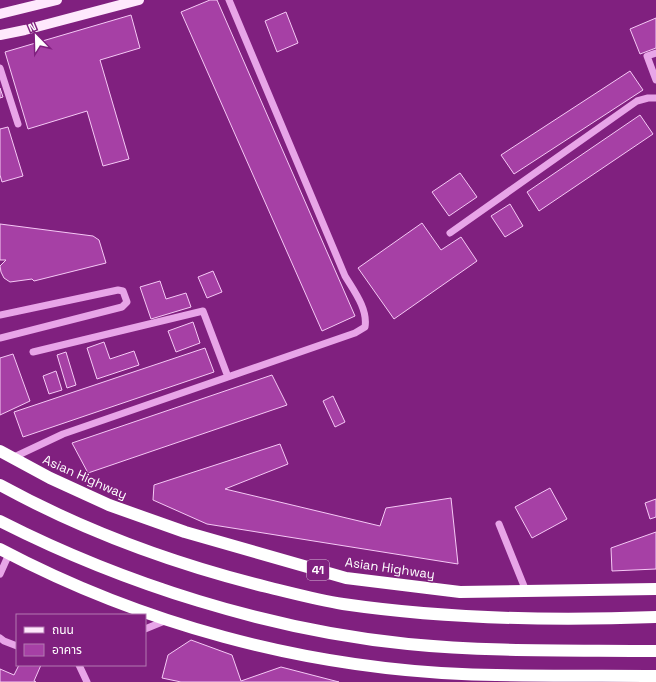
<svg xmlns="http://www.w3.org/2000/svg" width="656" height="682" font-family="'Space Grotesk','Noto Sans Thai',sans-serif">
<rect width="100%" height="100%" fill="#80207f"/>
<path fill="#a640a5" stroke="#f6c9f6" d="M210,0h7l138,316 -33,15 -141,-319z
M286,12l12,31 -21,9 -12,-31z
M131,15l9,33 -40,12 29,99 -26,7 -16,-55 -59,18 -23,-77z
M656,18v30l-16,6 -10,-25z
M630,71l13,19 -129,84 -13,-19z
M0,88l3,9 -3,1z
M640,115l13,19 -114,77 -12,-19z
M8,127l15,49 -21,6 -2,-7v-46z
M460,173l17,24 -28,19 -17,-24z
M510,204l13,22 -18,11 -14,-21z
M422,223l19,27 20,-13 16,24 -83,58 -36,-51z
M0,224l93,12 6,4 7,23 -72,18 -2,-2 -22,3 -6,-4 -3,-6 -1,-6 6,-6h-6z
M213,271l9,21 -15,6 -9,-21z
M160,281l6,18 20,-6 5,14 -40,12 -11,-32z
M193,322l7,21 -24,9 -8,-21z
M104,342l6,17 24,-8 5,14 -42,14 -10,-31z
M205,348l9,24 -191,65 -9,-25z
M66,352l10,33 -9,3 -10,-33z
M13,354l17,47 -30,14v-57z
M56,371l6,19 -13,4 -6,-18z
M272,375l15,30 -199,68 -16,-30z
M333,396l12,26 -10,5 -12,-26z
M280,444l8,20 -63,25 155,37 6,-18 65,-10 7,66 -251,-40 -54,-24 1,-15z
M550,488l17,31 -35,19 -17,-31z
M656,499v18l-6,2 -5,-16z
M656,532v37l-44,2 -1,-23z
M191,640l41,15 9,26 40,-14 58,15h-158l-19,-4 6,-23z
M19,665h22l-7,16 2,1h-36v-13l14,6z"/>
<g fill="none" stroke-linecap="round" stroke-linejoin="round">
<path stroke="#e8a5e8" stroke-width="7" d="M656,53l-9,3 9,24
M0,68l18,56
M450,233l187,-132 11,-3h8
M0,315l118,-25 5,1 4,11 -5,5 -122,31
M33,352l170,-41 25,66
M12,458l51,-24 292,-101 10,-6c3,-18 -11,-36 -20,-51l-116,-276
M499,524l27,67
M0,574l9,-20
M145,629l22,-9
M0,638l4,3 13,5
M79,665l8,17"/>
<path stroke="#fee8fc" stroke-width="10" d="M0,14l57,-14
M0,35l25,-5 114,-30"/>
<path stroke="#fff" stroke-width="12" d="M0,451l50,27 59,27 76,27 161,46 114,14 196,-3
M0,485c84,46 174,79 267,102 25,6 51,13 76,17 103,15 209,17 313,13
M0,521c124,63 269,109 408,123 82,8 165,6 248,7
M0,549c142,75 302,118 462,125 65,3 130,1 194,2"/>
</g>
<g text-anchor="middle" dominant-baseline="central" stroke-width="3" stroke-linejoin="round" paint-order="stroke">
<rect fill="#80207f" stroke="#d9bcd9" stroke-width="1" x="307" y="560" width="22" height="20" rx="3"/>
<g font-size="12" font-weight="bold" fill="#fff">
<text x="318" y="570">41</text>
</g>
<g font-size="13" fill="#fff" stroke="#80207f">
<text transform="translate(85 477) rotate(24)">Asian Highway</text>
<text transform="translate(390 568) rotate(8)">Asian Highway</text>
</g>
</g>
<rect x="16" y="614" width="130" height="52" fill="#80207f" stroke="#b379b2"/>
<rect x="24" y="627" width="20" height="6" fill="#fee8fc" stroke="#b379b2"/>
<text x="52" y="634" font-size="12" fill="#ffffff">ถนน</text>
<rect x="24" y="644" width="20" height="12" fill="#a640a5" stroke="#b379b2"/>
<text x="52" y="654" font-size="12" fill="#ffffff">อาคาร</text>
<g transform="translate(36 36) rotate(337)" stroke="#80207f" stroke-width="3" paint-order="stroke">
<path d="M0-3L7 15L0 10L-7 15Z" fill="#ffffff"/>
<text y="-6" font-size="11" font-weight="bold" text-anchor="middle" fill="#ffffff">N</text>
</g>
</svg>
